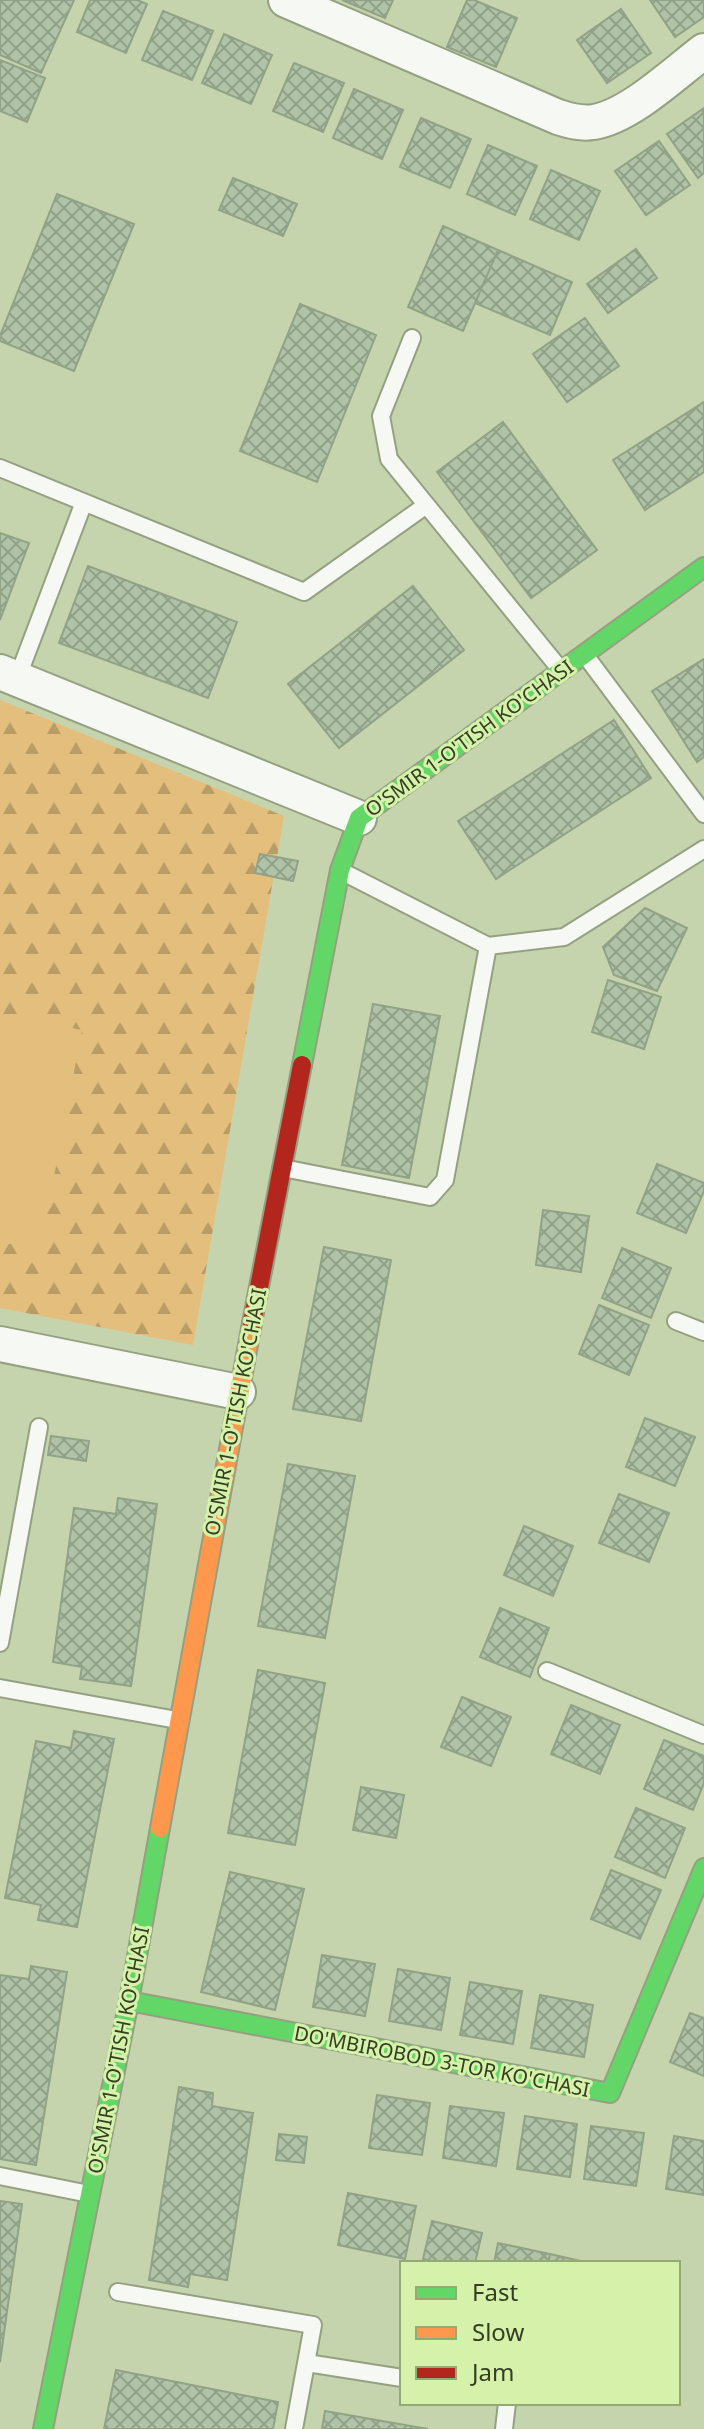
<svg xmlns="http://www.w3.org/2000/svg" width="704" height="2429" font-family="'Noto Sans',sans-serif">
<defs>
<pattern id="forest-firs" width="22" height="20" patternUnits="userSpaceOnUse" patternTransform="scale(2)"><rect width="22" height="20" fill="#e3be7d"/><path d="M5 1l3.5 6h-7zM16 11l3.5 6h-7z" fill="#b99c66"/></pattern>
<pattern id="building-cross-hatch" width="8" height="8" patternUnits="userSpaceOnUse" patternTransform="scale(2)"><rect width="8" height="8" fill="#b1c3a7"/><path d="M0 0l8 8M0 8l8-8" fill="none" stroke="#91a088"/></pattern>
</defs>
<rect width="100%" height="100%" fill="#c5d4ad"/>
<path fill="url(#forest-firs)" d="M0,700l284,116 -91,529 -193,-37z"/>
<path fill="#e3be7d" d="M0,1014l82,16 -42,220 -40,-8z"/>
<path fill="url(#building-cross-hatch)" stroke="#91a287" stroke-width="2" d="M0,0h74l-33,73 -41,-18z
M90,0h47l10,4 -21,49 -49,-21z
M342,0h51l-8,18z
M467,0h7l43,18 -21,49 -49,-20z
M650,0h54v17l-29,20z
M621,9l30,44 -44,30 -30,-43z
M163,11l50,20 -21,49 -50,-20z
M224,34l48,21 -21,49 -49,-21z
M0,60l45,18 -18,44 -27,-11z
M294,63l50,20 -21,49 -50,-21z
M354,89l49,21 -21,49 -49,-21z
M704,108v65l-6,5 -31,-44z
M421,118l50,21 -21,49 -50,-21z
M659,141l31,44 -44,30 -31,-44z
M488,145l49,21 -22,49 -48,-21z
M551,170l49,21 -21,49 -49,-21z
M233,178l64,26 -14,32 -64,-26z
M57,194l77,30 -60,147 -74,-30v-5z
M443,226l55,24 -35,81 -55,-24z
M636,249l21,29 -49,35 -21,-29z
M498,250l74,32 -22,53 -75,-32z
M300,304l76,31 -59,147 -77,-31z
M585,318l34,48 -52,36 -34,-48z
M704,402v70l-59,38 -32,-50z
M503,422l94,128 -66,48 -94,-126z
M0,533l29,10 -29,77z
M88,566l149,56 -29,76 -149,-55z
M413,586l51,64 -125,98 -51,-64z
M704,659v98l-7,5 -45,-71z
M614,720l37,58 -155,101 -38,-58z
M260,854l38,7 -5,20 -38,-8z
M645,908l42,20 -30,63 -43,-16 -11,-28z
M608,980l53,17 -17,52 -52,-17z
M373,1004l67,12 -31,162 -67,-13z
M657,1164l47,19v8l-18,42 -49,-20z
M543,1210l46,6 -8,56 -45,-7z
M324,1247l67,13 -30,161 -68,-12z
M622,1248l49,20 -20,50 -49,-20z
M599,1305l50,20 -20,50 -50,-21z
M645,1418l50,19 -20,49 -49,-19z
M51,1436l38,5 -3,20 -38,-6z
M288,1464l67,12 -30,162 -67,-12z
M619,1494l50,19 -20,49 -50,-19z
M118,1498l39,6 -26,182 -51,-7 2,-12 -29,-5 21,-154 42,6z
M524,1526l49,20 -20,50 -49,-21z
M500,1608l49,20 -19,49 -50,-20z
M258,1670l67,13 -30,162 -67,-12z
M462,1697l49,20 -20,49 -50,-19z
M571,1705l49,20 -20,49 -49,-20z
M74,1731l40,8 -37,188 -39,-7 3,-15 -36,-7 31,-157 35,7z
M664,1740l40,16v27l-11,27 -49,-21z
M361,1787l43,8 -8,43 -43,-8z
M636,1808l49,20 -20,50 -50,-21z
M611,1870l50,20 -21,49 -49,-20z
M230,1872l74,17 -29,121 -74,-18z
M322,1955l53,9 -10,52 -52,-9z
M31,1966l36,6 -31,193 -36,-6v-184l29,4z
M398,1969l52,9 -9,52 -52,-9z
M470,1982l52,9 -9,53 -53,-9z
M540,1995l53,10 -9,52 -53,-9z
M690,2013l14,5v58l-34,-14z
M179,2087l34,6 -1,13 41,7 -26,167 -37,-6 -2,13 -39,-7z
M377,2095l53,8 -8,52 -53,-7z
M450,2106l54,7 -8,53 -53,-8z
M525,2116l52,8 -7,53 -53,-8z
M591,2126l53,7 -8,53 -52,-7z
M279,2134l28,3 -3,26 -28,-3z
M674,2136l30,5v54l-38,-6z
M348,2193l68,13 -11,53 -67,-14z
M0,2201l22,3 -22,158z
M432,2221l50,12 -7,30h-36l-16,-4z
M498,2243l52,11 -2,9h-54z
M550,2254l39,9h-41z
M116,2370l162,32 -5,27h-169z
M325,2411l103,18h-106z"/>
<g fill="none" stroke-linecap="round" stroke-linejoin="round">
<g stroke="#95a082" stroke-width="20">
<path id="lane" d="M412,338l-31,78 8,43 171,210
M0,468l304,124 121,-86
M585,655l119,159
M17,679l67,-177
M341,871l147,75 76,-9 140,-88
M283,1168l147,29 15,-17 43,-234
M676,1321l28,11
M0,1643l39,-216
M547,1671l157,64
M0,1688l177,32
M0,2176l89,18
M118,2292l195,33 -19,104
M307,2363l95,15
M504,2429l3,-26"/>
</g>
<g stroke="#95a082" stroke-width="38">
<path id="street" d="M286,0l272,117c12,4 23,7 36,5 36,-6 81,-49 110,-71
M0,672l359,146
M0,1344l238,48"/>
</g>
<g stroke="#95a082" stroke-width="22">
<path id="fast" d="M302,1065l38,-195 19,-52 345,-251
M129,2001l481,92 94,-225
M43,2429l86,-428 31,-173"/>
</g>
<g stroke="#95a082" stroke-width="22">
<path id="slow" d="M160,1828l92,-505"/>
</g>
<g stroke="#95a082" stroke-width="22">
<path id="jam" d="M252,1323l50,-258"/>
</g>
<use href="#lane" stroke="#f6f9f3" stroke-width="16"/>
<use href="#street" stroke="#f6f9f3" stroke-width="34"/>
<use href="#fast" stroke="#63d668" stroke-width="18"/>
<use href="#slow" stroke="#ff974d" stroke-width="18"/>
<use href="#jam" stroke="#b3261e" stroke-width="18"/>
</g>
<g text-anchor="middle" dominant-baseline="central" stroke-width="6" stroke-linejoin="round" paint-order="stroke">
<g font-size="20" fill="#343e22" stroke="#d5f1aa">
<text transform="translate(469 738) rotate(-36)">O'SMIR 1-O'TISH KO'CHASI</text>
<text transform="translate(235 1412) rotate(-79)">O'SMIR 1-O'TISH KO'CHASI</text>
<text transform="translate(118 2050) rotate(-79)">O'SMIR 1-O'TISH KO'CHASI</text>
<text transform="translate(442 2061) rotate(11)">DO'MBIROBOD 3-TOR KO'CHASI</text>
</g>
</g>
<rect x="400" y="2261" width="280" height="144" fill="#d5f1aa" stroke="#95a974" stroke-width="2"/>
<rect x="416" y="2287" width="40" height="12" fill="#63d668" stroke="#95a974" stroke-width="2"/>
<text x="472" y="2301" font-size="24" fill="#343e22">Fast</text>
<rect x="416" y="2327" width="40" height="12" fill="#ff974d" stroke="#95a974" stroke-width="2"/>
<text x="472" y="2341" font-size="24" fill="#343e22">Slow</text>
<rect x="416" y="2367" width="40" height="12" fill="#b3261e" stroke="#95a974" stroke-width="2"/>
<text x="472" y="2381" font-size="24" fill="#343e22">Jam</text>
</svg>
